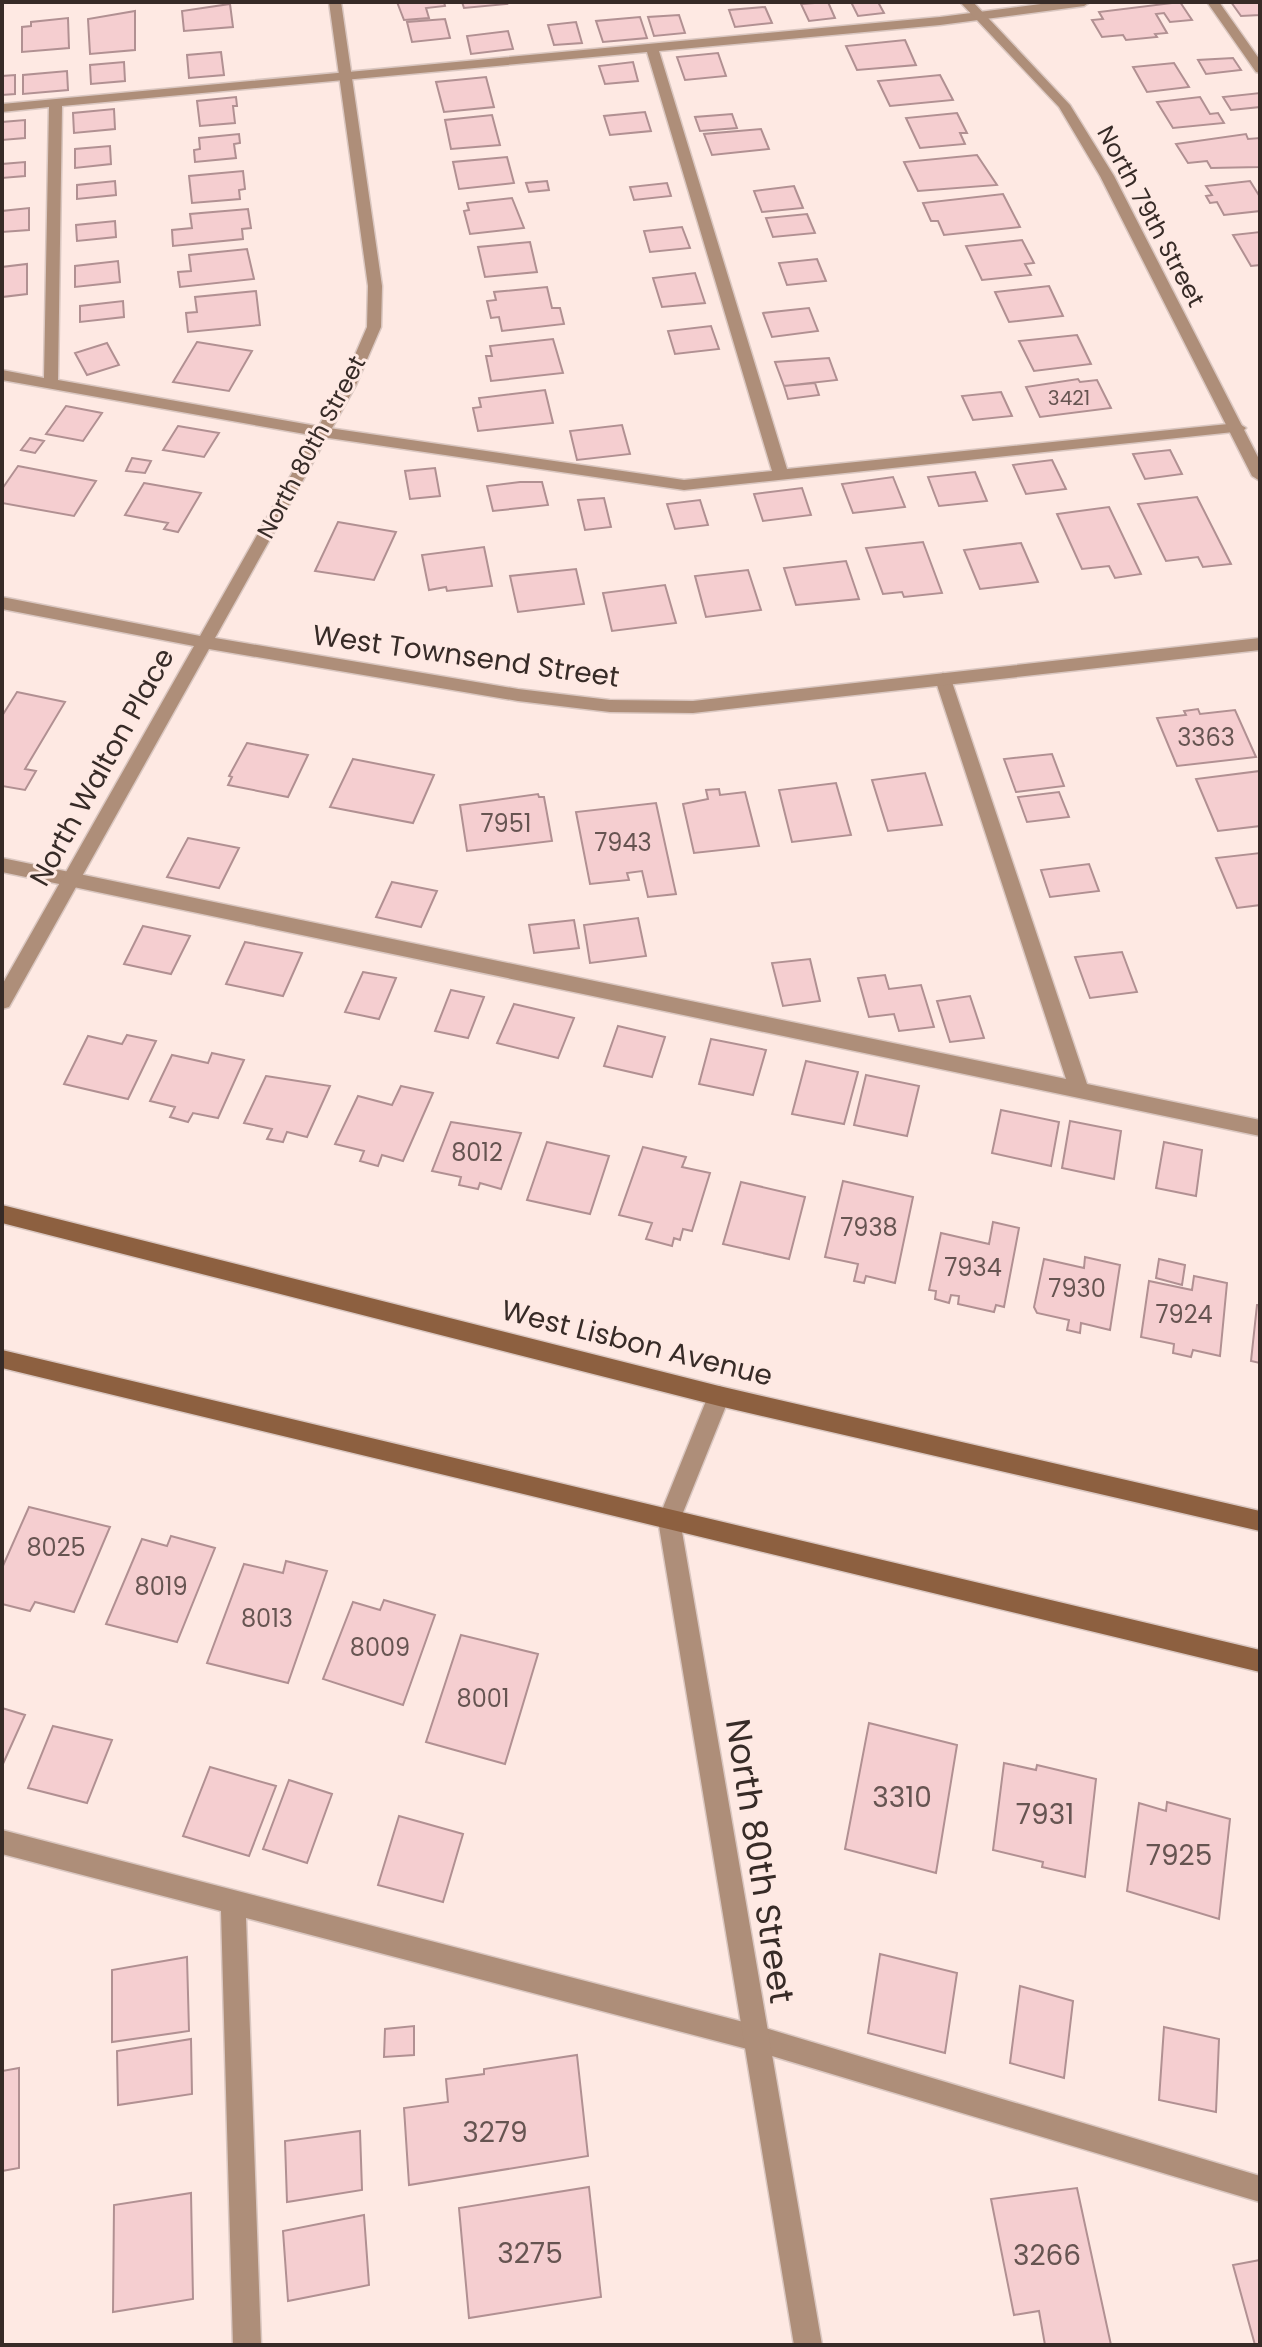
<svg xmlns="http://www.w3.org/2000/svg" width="1262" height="2347" font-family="Poppins,sans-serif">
<rect width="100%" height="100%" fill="#fee9e3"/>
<path fill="#f5ced0" stroke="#b19092" stroke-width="2" d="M397,2h47l1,4 -19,2 3,10 -25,2z
M462,2h44l1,2 -43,4z
M828,2l7,16 -26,3 -8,-17z
M851,2h27l6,11 -26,3z
M1180,2l12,18 -22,2 -6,-9 -8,1 11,19 -12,1 2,3 -31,3 -3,-5 -21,2 -10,-17 11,-1 -4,-7z
M1231,2h29v13l-19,1z
M230,4l3,23 -49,4 -2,-20z
M765,7l7,16 -37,4 -6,-17z
M135,11v39l-45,4 -2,-35z
M679,15l6,18 -31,3 -6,-19z
M640,17l7,21 -44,4 -7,-21z
M68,18l1,30 -47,4v-25l9,-1v-4z
M445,19l5,19 -38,4 -5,-20z
M576,22l6,21 -28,2 -6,-20z
M508,31l5,18 -42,5 -4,-18z
M905,40l11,25 -59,5 -11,-24z
M221,52l3,23 -35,3 -2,-23z
M718,53l8,23 -41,4 -8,-23z
M1233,58l8,12 -35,4 -8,-14z
M124,62l1,19 -34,3 -1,-19z
M633,62l5,19 -33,3 -6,-18z
M1174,63l15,24 -42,5 -14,-25z
M67,71l1,19 -45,4v-19z
M15,75v19l-13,1v-19z
M940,75l13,25 -63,6 -12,-25z
M486,77l8,30 -50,5 -8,-30z
M1260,93v14l-29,3 -8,-13z
M236,97l1,9h-4l2,17 -35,3 -3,-25z
M1200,97l10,17 8,-1 6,10 -51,5 -16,-26z
M114,109l1,20 -41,4 -1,-20z
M645,112l6,19 -41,4 -6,-19z
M957,113l10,20h-7l5,11 -45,4 -14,-30z
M732,114l5,14 -37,3 -5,-14z
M492,115l8,30 -49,4 -6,-29z
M25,120v18l-23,2v-18z
M761,129l8,20 -57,6 -8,-21z
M239,134l1,9 -6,1 2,14 -41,4 -1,-12 6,-1 -1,-11z
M1246,134l2,5 12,-1v29l-49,1 -4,-7 -19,2 -12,-19z
M110,146l1,18 -36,4v-19z
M977,155l20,30 -79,6 -14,-29z
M507,157l7,26 -55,6 -6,-27z
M25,162v14l-23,2v-14z
M243,171l2,18 -6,1 1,9 -48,4 -3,-27z
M115,181l1,14 -39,4v-14z
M547,181l2,9 -20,2 -3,-9z
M1250,181l10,16v14l-36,4 -7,-13 -7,1 -4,-7 6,-1 -6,-9z
M667,183l4,13 -37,4 -4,-13z
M794,186l9,22 -41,4 -8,-21z
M1003,194l17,33 -76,8 -6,-14h-7l-8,-18z
M512,198l12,30 -54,6 -6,-23 5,-1 -2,-7z
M29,208v22l-27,2v-21z
M248,209l3,19 -9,1 1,10 -70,7 -1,-16 20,-2 -2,-14z
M807,214l8,19 -42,4 -7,-19z
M115,221l1,16 -39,4 -1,-16z
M682,227l8,21 -40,4 -6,-21z
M1260,232v33l-9,1 -18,-31z
M1022,240l12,23 -9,1 6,11 -49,5 -16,-34z
M530,242l7,30 -52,5 -7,-30z
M247,249l7,30 -74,8 -2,-15 13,-1 -2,-16z
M817,259l9,22 -39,4 -8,-22z
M118,261l2,21 -45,5v-21z
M27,264v30l-25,3v-30z
M695,273l10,30 -43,4 -9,-29z
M1049,286l14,30 -54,6 -14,-30z
M547,287l5,21h8l4,16 -62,7 -3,-14 -8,1 -4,-17 9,-1 -2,-8z
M256,291l4,34 -72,7 -2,-19 11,-1 -2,-15z
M123,301l1,16 -44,5v-16z
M809,308l9,23 -46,6 -9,-24z
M711,326l8,23 -44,5 -7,-23z
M1077,335l14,29 -57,7 -15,-30z
M553,339l10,34 -72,8 -5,-25h6l-2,-10z
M197,342l55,9 -23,40 -56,-9z
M107,343l12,22 -32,10 -12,-22z
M829,358l8,22 -53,6 -9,-24z
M1078,379l2,3 17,-2 14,28 -71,9 -14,-30z
M815,383l4,12 -31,4 -4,-13z
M545,390l8,33 -75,8 -5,-23 8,-1 -2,-9z
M1001,392l11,24 -39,4 -11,-24z
M66,406l36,7 -19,28 -37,-7z
M622,425l8,29 -53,6 -7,-29z
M178,426l41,7 -15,24 -41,-7z
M30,438l14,3 -9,12 -14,-3z
M1170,450l12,24 -37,5 -12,-25z
M132,458l19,3 -6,12 -19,-2z
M1052,460l14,29 -40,5 -13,-29z
M18,466l78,15 -22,35 -72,-13v-14z
M435,468l5,28 -30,3 -5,-28z
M975,472l12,29 -48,5 -11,-29z
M893,477l12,30 -52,6 -11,-29z
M520,482h22l6,23 -55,6 -6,-25z
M144,483l57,10 -23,39 -14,-3 4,-6 -43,-8z
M802,488l9,27 -48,6 -9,-27z
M1197,497l34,67 -28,3 -5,-10 -32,4 -28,-57z
M604,498l7,29 -26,3 -7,-30z
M700,500l8,25 -33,4 -8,-25z
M1109,507l32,67 -26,4 -6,-12 -27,3 -25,-55z
M338,522l58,10 -22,48 -59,-9z
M923,542l19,51 -38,4 -2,-5 -19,2 -17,-46z
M1021,543l17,39 -58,7 -16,-39z
M484,547l8,39 -45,5 -1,-4 -17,3 -7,-35z
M846,561l13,38 -63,6 -12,-37z
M576,569l8,35 -66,8 -8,-36z
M748,570l13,40 -55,7 -11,-41z
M665,585l11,38 -64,8 -9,-38z
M17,692l48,10 -40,67 11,2 -11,19 -23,-4v-70z
M1198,709l2,5 35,-4 21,47 -79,9 -20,-48 29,-3 -2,-4z
M247,743l61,12 -20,42 -60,-12 4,-8 -3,-1z
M1052,754l12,32 -48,6 -12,-33z
M353,759l81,16 -21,48 -83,-16z
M1260,771v55l-42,5 -22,-52z
M925,773l17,52 -54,6 -16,-51z
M836,783l15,52 -59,7 -13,-52z
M719,789l1,6 25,-3 14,54 -65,7 -11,-49 25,-5 -2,-9z
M1059,792l10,25 -42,5 -9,-25z
M538,794l1,3h5l8,44 -85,10 -7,-46z
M656,803l20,91 -28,3 -6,-26 -15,2 2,7 -39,4 -14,-72z
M188,838l51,10 -20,40 -52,-11z
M1260,853v52l-23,3 -21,-50z
M1089,864l10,27 -49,6 -9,-27z
M392,882l45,9 -16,36 -45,-10z
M638,918l8,38 -56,7 -6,-38z
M574,920l5,28 -45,5 -5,-28z
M143,926l47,10 -19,38 -47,-10z
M245,942l57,11 -19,43 -57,-12z
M1122,952l15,40 -47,6 -15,-41z
M810,959l10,42 -37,5 -11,-43z
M363,972l33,6 -17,41 -34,-7z
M885,975l4,14 32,-4 13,42 -35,4 -5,-17 -25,3 -11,-39z
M451,990l33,7 -16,41 -33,-7z
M970,996l14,42 -34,4 -13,-41z
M514,1004l60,14 -16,40 -61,-15z
M618,1026l47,11 -13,40 -48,-11z
M127,1035l29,6 -28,58 -64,-15 24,-48 34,8z
M711,1039l55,11 -13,45 -54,-11z
M212,1053l32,7 -26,58 -25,-5 -5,9 -18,-5 5,-10 -25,-6 22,-46 36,8z
M806,1061l52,11 -14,52 -52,-10z
M866,1075l53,11 -12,50 -53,-11z
M266,1076l64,10 -23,51 -20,-5 -4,10 -16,-3 5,-10 -28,-6z
M401,1086l32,7 -30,68 -21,-6 -4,11 -18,-5 4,-10 -29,-7 23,-48 34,9z
M1001,1110l58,12 -8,44 -59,-13z
M1070,1121l51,10 -7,48 -52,-11z
M451,1122l70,11 -20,56 -21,-6 -2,6 -19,-4 2,-8 -29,-6z
M547,1142l62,14 -19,58 -63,-14z
M1164,1142l38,8 -6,46 -40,-8z
M643,1147l43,10 -4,10 28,6 -18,58 -9,-2 -3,11 -6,-2 -2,8 -26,-7 6,-16 -33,-8z
M843,1181l70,16 -18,86 -29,-7 -2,7 -10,-2 4,-17 -33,-7z
M741,1182l64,15 -16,62 -66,-15z
M993,1222l26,6 -15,79 -8,-2 -2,7 -36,-8 1,-8 -8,-1 -2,8 -14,-4 1,-8 -7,-1 12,-57 48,11z
M1085,1257l35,8 -10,65 -29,-7 -1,10 -13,-3 2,-10 -32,-7 -3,-6 10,-48 40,9z
M1159,1259l26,6 -3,20 -26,-7z
M1194,1276l33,7 -7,73 -27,-6 -2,7 -18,-4 1,-9 -33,-7 8,-56 43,9z
M1257,1305h3v58l-9,-2z
M29,1507l81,20 -36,85 -39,-10 -5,9 -28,-7v-36z
M171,1536l44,12 -38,94 -71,-18 36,-85 25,7z
M286,1561l41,10 -39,112 -81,-20 37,-99 39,9z
M384,1600l51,15 -32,90 -80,-26 30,-77 27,8z
M461,1635l77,19 -33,110 -79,-22z
M2,1708l23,7 -23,51z
M869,1723l88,22 -21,128 -91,-24z
M53,1726l59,14 -25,63 -59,-15z
M1004,1763l32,7 1,-5 59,14 -11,98 -43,-10 1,-5 -50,-12z
M210,1767l66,19 -27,70 -66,-20z
M289,1780l43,14 -25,69 -44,-14z
M1167,1802l63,17 -11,100 -92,-28 12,-88 27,8z
M399,1816l64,18 -20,68 -65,-17z
M880,1954l77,19 -12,80 -77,-20z
M187,1957l2,74 -77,11v-72z
M1020,1986l53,15 -9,77 -54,-15z
M414,2026v29l-30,2 1,-28z
M1164,2027l55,12 -3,73 -57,-12z
M191,2039l1,55 -74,11 -1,-54z
M577,2055l11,101 -179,29 -5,-77 44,-6 -2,-23 38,-5v-5z
M19,2068v100l-17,3v-100z
M360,2131l2,59 -75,12 -2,-61z
M589,2187l12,110 -132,21 -10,-110z
M1077,2188l34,157h-66l-6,-34 -25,4 -23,-116z
M191,2193l2,106 -80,13 1,-107z
M364,2215l5,70 -81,16 -5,-70z
M1260,2260v85h-5l-22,-80z"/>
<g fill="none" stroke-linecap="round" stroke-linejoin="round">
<g stroke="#dac7c1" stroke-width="3">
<path id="service" d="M1056,2h34l-6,4 -144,19 -281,26 128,418 451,-46 8,5 -3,3 -559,59 -362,-53 -320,-57v-10l42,8 5,-271 -47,5v-8l938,-87zM647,52l125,419 -88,9 -362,-53 -264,-47 4,-274z
M1207,2h12l41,58v13l-4,-1z
M943,673l8,6 136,405 173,36v16l-1258,-264v-14l1064,221 -131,-400z
M2,1830l753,195 505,151v26l-505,-151 -509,-133 15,427h-28l-12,-434 -219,-57z"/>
</g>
<g stroke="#dac7c1" stroke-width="3">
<path id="minor" d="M329,2h12l41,284 -1,41 -25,58 -141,253 303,51 92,11 83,1 567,-63v12l-567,63 -83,-1 -92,-11 -309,-52 -200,358 -7,2v-24l192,-339 -192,-37v-12l198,39 142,-251 25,-58 1,-41z
M960,2h13l97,103 44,71 146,285v20l-8,-5 -152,-300 -41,-69z
M719,1386l8,3 3,7 -50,124 142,825h-28l-136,-825 50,-124 3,-7z"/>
</g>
<g stroke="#dac7c1" stroke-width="3">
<path id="secondary" d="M2,1205l717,181 541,125v20l-541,-125 -717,-183z
M2,1350l1258,300v22l-1258,-304z"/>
</g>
<use href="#service" fill="#ae8e79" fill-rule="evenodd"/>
<use href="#minor" fill="#ae8e79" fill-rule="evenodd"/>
<use href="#secondary" fill="#8d6040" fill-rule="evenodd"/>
</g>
<g text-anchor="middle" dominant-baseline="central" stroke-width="6" stroke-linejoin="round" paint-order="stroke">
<g font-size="20" fill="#665451">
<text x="1069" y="398">3421</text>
</g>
<g font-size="24" fill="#372b27" stroke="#fee9e3">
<text transform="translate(1151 216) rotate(62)">North 79th Street</text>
<text transform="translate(311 447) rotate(-62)">North 80th Street</text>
</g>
<g font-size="24" fill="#665451">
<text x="1206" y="737">3363</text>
<text x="506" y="823">7951</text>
<text x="623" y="842">7943</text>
<text x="477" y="1152">8012</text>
<text x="869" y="1227">7938</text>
<text x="973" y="1267">7934</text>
<text x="1077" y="1288">7930</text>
<text x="1184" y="1314">7924</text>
<text x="56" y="1547">8025</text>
<text x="161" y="1586">8019</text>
<text x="267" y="1618">8013</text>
<text x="380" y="1647">8009</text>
<text x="483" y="1698">8001</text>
</g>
<g font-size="28" fill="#372b27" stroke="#fee9e3">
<text transform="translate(466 656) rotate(8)">West Townsend Street</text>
<text transform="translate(102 767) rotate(-61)">North Walton Place</text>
<text transform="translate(637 1343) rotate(14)">West Lisbon Avenue</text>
</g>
<g font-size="28" fill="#665451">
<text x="902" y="1797">3310</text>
<text x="1045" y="1814">7931</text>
<text x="1179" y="1855">7925</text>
<text x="495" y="2132">3279</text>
<text x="530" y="2253">3275</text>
<text x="1047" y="2255">3266</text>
</g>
<g font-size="34" fill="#372b27" stroke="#fee9e3">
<text transform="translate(760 1861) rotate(81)">North 80th Street</text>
</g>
</g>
<rect width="1262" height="2347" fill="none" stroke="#372b27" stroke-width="8"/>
</svg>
